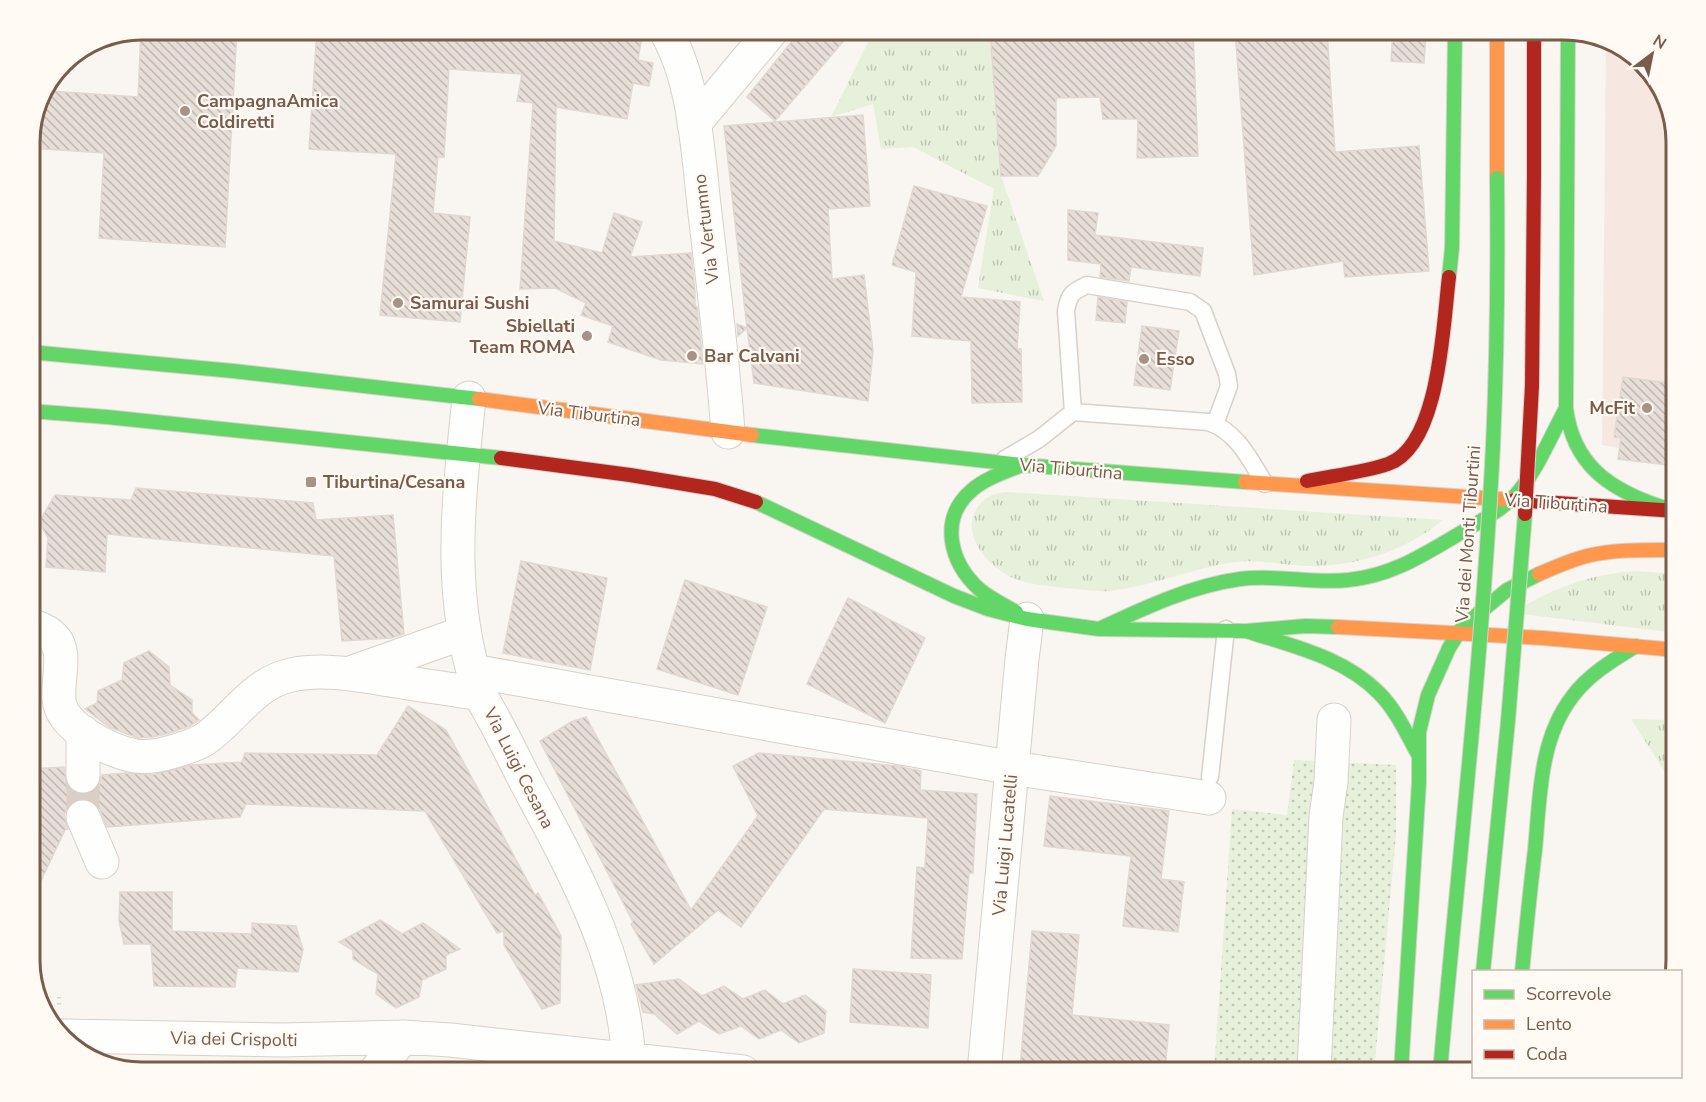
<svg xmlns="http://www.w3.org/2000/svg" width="1706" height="1102" font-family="'Nunito Sans',sans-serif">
<defs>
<pattern id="grass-tufts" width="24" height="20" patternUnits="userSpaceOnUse" patternTransform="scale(1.5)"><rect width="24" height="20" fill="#e7f0db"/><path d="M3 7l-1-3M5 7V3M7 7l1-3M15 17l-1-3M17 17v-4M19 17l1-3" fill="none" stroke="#c0c6b4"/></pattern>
<pattern id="park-dots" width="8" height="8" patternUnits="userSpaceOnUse" patternTransform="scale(1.5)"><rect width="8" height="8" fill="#e7f0db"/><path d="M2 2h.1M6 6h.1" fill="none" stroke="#c0c6b4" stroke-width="1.8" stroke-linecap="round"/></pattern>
<pattern id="building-back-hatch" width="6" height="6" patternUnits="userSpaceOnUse" patternTransform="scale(1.5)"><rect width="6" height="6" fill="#e6ded7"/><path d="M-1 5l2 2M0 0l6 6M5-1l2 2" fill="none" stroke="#bfb7b1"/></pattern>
</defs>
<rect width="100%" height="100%" fill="#f9f5f0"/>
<path fill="#f6e8e1" d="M1606,43l20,6 35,38 15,55v316l-74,-13z"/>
<path fill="url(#grass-tufts)" d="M874,30h116l11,146 43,125 -66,-13 16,-99 -81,-42 -32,2 -8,-45 -42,13z
M1007,492l436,28c-36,30 -80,44 -126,46 -27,1 -55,-7 -82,-4 -42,6 -82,24 -125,29 -14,1 -30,-2 -45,-3 -17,-2 -33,-3 -49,-9 -27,-10 -59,-46 -37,-74 7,-9 17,-12 28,-13z
M1636,571l40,3v59l-163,-20c39,-25 77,-39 123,-42z
M1631,719l45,1v69z"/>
<path fill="url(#park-dots)" d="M1294,760l102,5v70l-22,237h-160l18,-263 55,6z"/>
<path fill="url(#building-back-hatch)" stroke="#e2d8d2" stroke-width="1.5" d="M141,30h96l-12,217 -126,-9 5,-85 -74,-5v-12l20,-45 88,6z
M317,30h326l-5,30 15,3 -4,23 -16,-3 -6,36 -71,-12 -2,134 48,12 12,-40 28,9 -12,35 61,-4 4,39v14l2,1 6,57 -42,-4 -53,-18 5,-16 -32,-11 5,-12 -31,-15 -35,1 13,-186 -16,-2 5,-27 -73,-5 -5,88h-6l-5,56 37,4 -10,105 -80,-7 16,-161 -87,-5z
M801,30h52l-78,91 -28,-24z
M990,30h203l5,126 -61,2 1,-39h-35l-3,-22 -44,1v48l-18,30h-37z
M1235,30h92l8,122 84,-6 10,125 -84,6 -2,-16 -89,14z
M1393,31l33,3 -2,29 -33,-2z
M863,115l7,91 -42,3 4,70 32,-4 9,76 -5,50 -114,-18 -7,-55 -9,8 -1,-12 10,4 -23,-202z
M914,186l73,20 -26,91 59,5 -3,47h4l1,53 -50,1 -1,-62 -59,-5 4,-64 -24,-7z
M1068,210l30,3 -3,22 108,13 -3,28 -69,-9 -2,14 -29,-4 1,-13 -33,-4z
M1098,297l29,5 -2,21 -29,-3z
M1142,326l37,5 -9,59 -36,-5z
M1623,377l53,7v82l-58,-7 3,-21 -7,-1z
M136,488l177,15 3,17 77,-5 11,119 -13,4 -49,3 -8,-85 -227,-22 -2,38 -59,-5 2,-29 -9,-16 16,-27 76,5z
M521,561l86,17 -17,92 -87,-17z
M685,580l82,27 -29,88 -81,-26z
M848,598l77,40 -40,85 -78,-39z
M149,651l20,16 1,18 22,15v13l7,7 -9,6 -20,7 -18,4 -14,1 -29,-11 -24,-18 12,-6 1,-12 24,-11 2,-17z
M408,706l38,24 89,165 3,-2 23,43 -1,67 -18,6 -38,-64v-14l-7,2 -72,-122 -179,-7 -6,13 -133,10 -7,-17 -5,-8 -9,-3 -10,1 -8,6 -4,9 4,14 -3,1 -35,74v-135l34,-2 3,19 7,6 10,3 8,-3 7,-6 3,-11 24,-2 26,2 40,-10 50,-3 3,-9 132,2z
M586,717l105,193 67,-94 -25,-50 26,-13 139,13 23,5 -1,19 57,4 -4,79h-4l-7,86 -51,-1 6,-91 8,1 3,-50 -104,-9 -83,118 -23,-17 -64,54 -23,-40 2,-2 -93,-181 31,-19z
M1050,796l119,15 -8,68 23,3 -6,50 -55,-6 8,-70 -87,-10z
M120,892h52v39l80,3v-11l44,3 7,24 -5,22 -61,-4 -2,19 -81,-1 -3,-42h-27l-5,-23z
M380,920l22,14 21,-11 37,26 -14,6v14l-24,11 -3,17 -23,11 -20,-14 2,-20 -25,-15v-9l-14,-8z
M1032,931l47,4 -7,80 97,10 -4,47h-106l-39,-4z
M853,969l78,6 -3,53 -78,-6z
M679,979l23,17 22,-10 19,13 22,-9 18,14 22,-9 21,16 -2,22 -25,10 -18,-13 -22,9 -18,-13 -22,8 -20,-13 -22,13 -23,-20 -11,-2 -7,-27z"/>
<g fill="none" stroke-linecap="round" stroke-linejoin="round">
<path stroke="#d9cfc7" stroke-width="33" stroke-dasharray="33 16" stroke-linecap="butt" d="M83,776v41"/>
<g stroke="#d7d1cb" stroke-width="19">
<path id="lane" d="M1073,412l-7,-101c3,-17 6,-19 21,-26l103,17 13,9 24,63 2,12 -14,38
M1005,459l34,-20 34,-27 135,10c29,9 42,38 57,62
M1210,777l16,-148"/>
</g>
<g stroke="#d7d1cb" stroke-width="35">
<path id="street" d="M665,30c32,53 33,131 41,192 8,70 17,140 22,210
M694,124l78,-94
M469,398c-10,101 -23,194 10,293 5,12 13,24 19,36 9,17 18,35 27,53 49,91 103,186 104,292
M30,625c45,13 27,40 29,74 2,29 51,52 76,57 13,2 27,-1 40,-5 10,-3 21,-6 30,-12 29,-20 48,-56 86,-64 32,-7 67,0 99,5 30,5 60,9 90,14
M473,671l540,97 196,30
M353,672l110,-39
M83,776v-44
M83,817l19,45
M65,1036l218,4 120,-3 47,3 293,32
M375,1072l28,-35
M984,1072l38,-413 5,-40
M1314,1072l12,-256 5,-34 3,-62"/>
</g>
<g stroke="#d9d2cb" stroke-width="16">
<path id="fast" d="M1568,31l-2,377c7,57 44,82 96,99
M1449,277l3,-29 3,-218
M30,352l203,19 246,28
M30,411l77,6 394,41
M752,435l270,30 223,17
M756,502l198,94 34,13 39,10 72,10 147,2 59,-5 33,1
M1016,612c-12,-7 -25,-13 -36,-22 -30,-27 -42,-71 -8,-100 14,-12 33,-18 50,-25
M1099,629c45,-21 91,-43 141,-50 36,-5 72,5 108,1 45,-4 78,-27 116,-49 20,-12 40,-22 55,-40 20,-25 32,-55 47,-83
M1246,631c46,15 98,26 133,62 18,18 28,42 40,63
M1522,972c4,-41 8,-82 13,-122 5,-52 4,-110 37,-153 16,-22 41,-37 64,-51
M1401,1072l18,-290v-50l9,-37 21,-47 13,-21 45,-37 32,-16
M1440,1072l3,-34"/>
</g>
<g stroke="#d9d2cb" stroke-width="16">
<path id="slow" d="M1497,30v148
M479,399l273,36
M1245,482l269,18
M1539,574c16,-7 32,-14 48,-18 28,-7 60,-6 89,-6
M1338,627l205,11 133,12"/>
</g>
<g stroke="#d9d2cb" stroke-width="16">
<path id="jam" d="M1534,30v145
M501,458l129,17 85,14 41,13
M1307,481c24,-5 58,-9 81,-17 52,-18 55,-140 61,-187
M1514,500l162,11"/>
</g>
<path stroke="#dcd5d0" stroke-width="4" stroke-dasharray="1.5 4.5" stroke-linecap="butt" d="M59,997v9"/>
<use href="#lane" stroke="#fefefd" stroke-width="16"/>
<use href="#street" stroke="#fefefd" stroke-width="33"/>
<use href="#fast" stroke="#63d668" stroke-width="14"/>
<use href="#slow" stroke="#ff974d" stroke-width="14"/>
<use href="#jam" stroke="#b3261e" stroke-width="14"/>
<g stroke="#d9d2cb" stroke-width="16" stroke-linecap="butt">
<path id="fast-bridge" d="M1483,972l25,-251 17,-207
M1443,1038c18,-197 40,-394 50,-592 4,-89 5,-179 4,-268"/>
</g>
<g stroke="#d9d2cb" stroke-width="16" stroke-linecap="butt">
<path id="jam-bridge" d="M1525,514l7,-128 2,-211"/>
</g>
<use href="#fast-bridge" stroke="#63d668" stroke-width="14"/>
<use href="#jam-bridge" stroke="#b3261e" stroke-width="14"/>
</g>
<g fill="#a69286" stroke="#fffaf3" stroke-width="2">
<circle cx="185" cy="111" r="6"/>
<circle cx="398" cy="303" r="6"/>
<circle cx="587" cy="336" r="6"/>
<circle cx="692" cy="356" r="6"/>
<circle cx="1144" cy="359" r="6"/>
<circle cx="1647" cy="408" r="6"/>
<rect x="305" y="476" width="12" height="12" rx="3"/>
</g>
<g text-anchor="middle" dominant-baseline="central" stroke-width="4.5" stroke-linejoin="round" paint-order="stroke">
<g font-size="18" font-weight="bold" fill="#7a5c4d" stroke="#fffaf3" text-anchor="start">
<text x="197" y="101">CampagnaAmica<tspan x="197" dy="21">Coldiretti</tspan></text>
<text x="410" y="303">Samurai Sushi</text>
<text x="575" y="326" text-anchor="end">Sbiellati<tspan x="575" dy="21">Team ROMA</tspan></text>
<text x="704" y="356">Bar Calvani</text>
<text x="1156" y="359">Esso</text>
<text x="1635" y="408" text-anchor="end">McFit</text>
<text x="323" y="482">Tiburtina/Cesana</text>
</g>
<g font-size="18" fill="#7a5c4d" stroke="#fffaf3">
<text transform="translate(706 229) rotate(-97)">Via Vertumno</text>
<text transform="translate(589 414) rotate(7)">Via Tiburtina</text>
<text transform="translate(1071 469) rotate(5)">Via Tiburtina</text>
<text transform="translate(1556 503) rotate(4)">Via Tiburtina</text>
<text transform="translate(1468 534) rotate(-86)">Via dei Monti Tiburtini</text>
<text transform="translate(519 768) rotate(63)">Via Luigi Cesana</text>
<text transform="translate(1005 845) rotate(-85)">Via Luigi Lucatelli</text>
<text transform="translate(234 1039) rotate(1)">Via dei Crispolti</text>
</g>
</g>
<path d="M0 0H1706V1102H0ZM142 40H1564A102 102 0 0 1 1666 142V960A102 102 0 0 1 1564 1062H142A102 102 0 0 1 40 960V142A102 102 0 0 1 142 40Z" fill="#fffaf3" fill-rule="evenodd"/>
<path fill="none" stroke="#7a5c4d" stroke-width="3" d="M142 40H1564A102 102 0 0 1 1666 142V960A102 102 0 0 1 1564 1062H142A102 102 0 0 1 40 960V142A102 102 0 0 1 142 40Z"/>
<rect x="1472" y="970" width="210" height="108" fill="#fffaf3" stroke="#cabbb1" stroke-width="1.5"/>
<rect x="1484" y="990" width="30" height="9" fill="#63d668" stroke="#cabbb1" stroke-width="1.5"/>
<text x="1526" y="1000" font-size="18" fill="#7a5c4d">Scorrevole</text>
<rect x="1484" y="1020" width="30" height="9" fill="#ff974d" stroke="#cabbb1" stroke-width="1.5"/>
<text x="1526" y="1030" font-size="18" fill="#7a5c4d">Lento</text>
<rect x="1484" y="1050" width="30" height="9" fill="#b3261e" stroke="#cabbb1" stroke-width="1.5"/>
<text x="1526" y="1060" font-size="18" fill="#7a5c4d">Coda</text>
<g transform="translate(1652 54) rotate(32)" stroke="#fffaf3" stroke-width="4.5" paint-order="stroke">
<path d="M0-4.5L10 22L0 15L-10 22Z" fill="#7a5c4d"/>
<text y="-9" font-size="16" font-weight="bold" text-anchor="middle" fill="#7a5c4d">N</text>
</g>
</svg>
